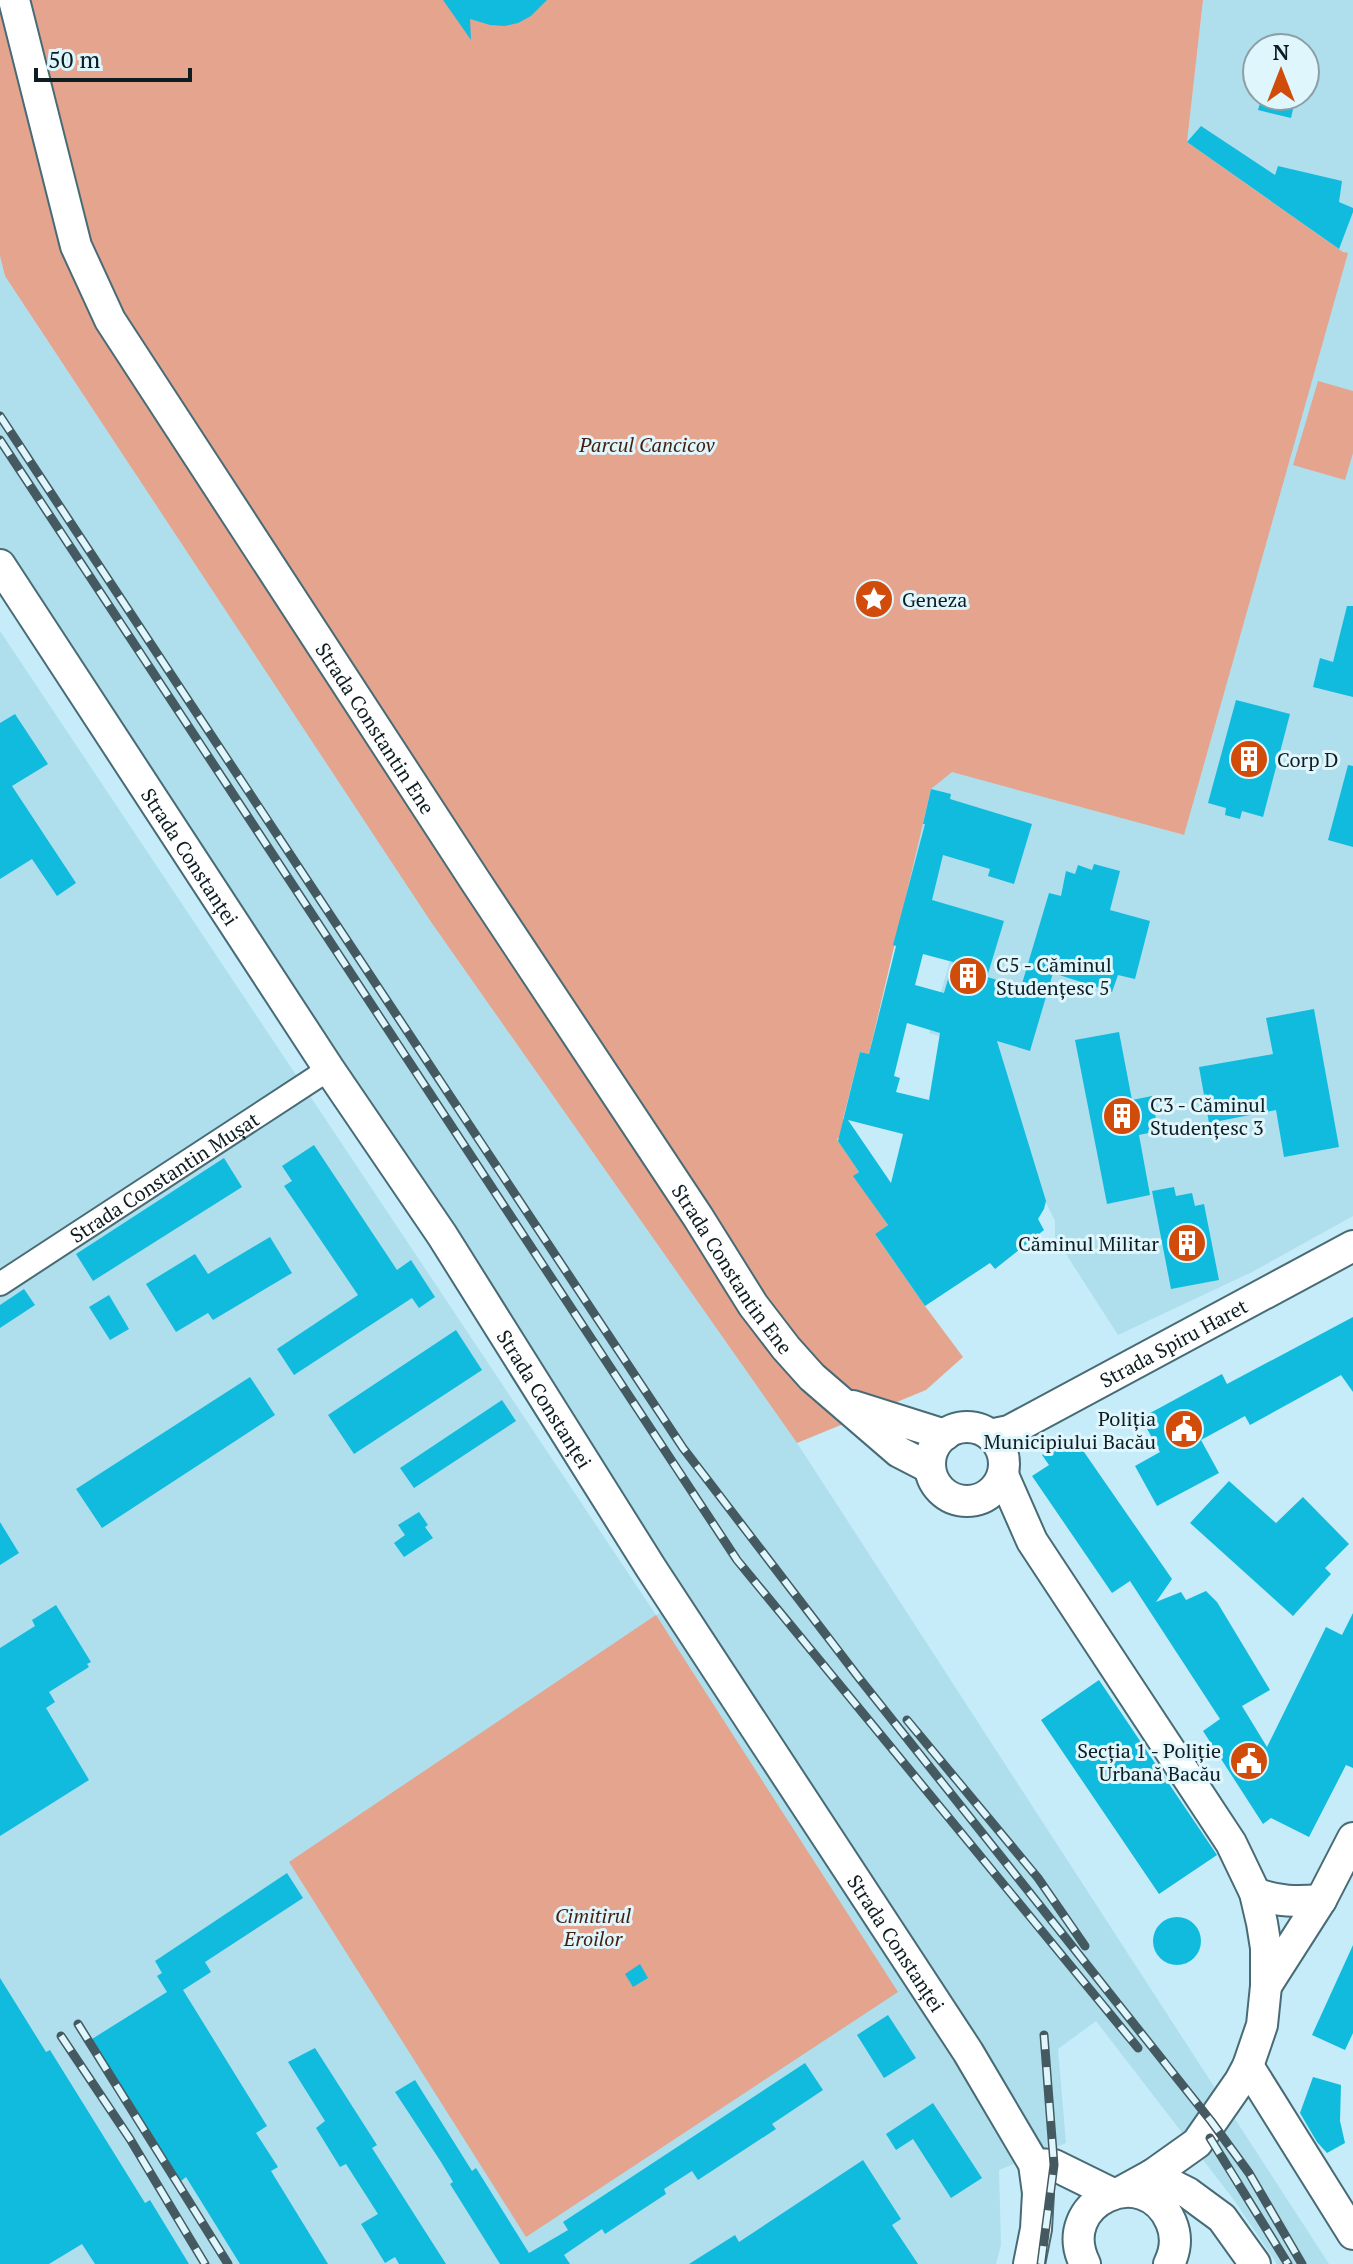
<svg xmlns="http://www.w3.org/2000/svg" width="1353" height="2264" font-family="'PT Serif',serif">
<rect width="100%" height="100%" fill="#c5ecf8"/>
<path fill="#afdeec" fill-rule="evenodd" d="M1203,0h150v1216l-101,56 -134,63 -63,-98v-16l-10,-20 -44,-147 -72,-21 21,-72 -57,-16 38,-156 21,-18 231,64 160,-583 -156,-110zM1257,48h48v48h-48z
M0,256l5,20 426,646 366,521 532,821h-52l-43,-64 -138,-179 -38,28 8,94 -67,27 2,75 -5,19h-996v-1633l656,984 30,-18 -306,-478 -380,-570z"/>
<path fill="#e4a48e" d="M0,0h1203l-16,142 156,110 5,1 -164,582 -232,-63 -21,17 -62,265 -9,-2 -17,67 10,9 -16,11 22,33 -5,4 34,49 -13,9 50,72 38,51 -37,33 -129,53 -366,-521 -426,-646 -5,-20z
M1318,381l35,10v62l-8,27 -52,-15z
M656,1615l242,377 -372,245 -237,-375z"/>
<path fill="#11bbde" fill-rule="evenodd" d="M443,0h104l-16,16 -13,7 -13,3 -15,-1 -20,-6 1,21z
M1262,96h34l-5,22 -33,-8z
M1201,126l74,49 3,-9 64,15 -3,21 14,6v4l-14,37 -152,-107z
M1347,606h6v91l-40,-10 7,-29 13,4z
M1236,700l54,14 -27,103 -21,-6 -2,8 -15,-4 1,-7 -18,-5z
M15,714l33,50 -36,22 64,97 -19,13 -25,-37 -32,20v-156z
M1348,765l5,1v81l-25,-7z
M931,789l20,5 -1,5 82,25 -18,60 -26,-8 2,-7 -47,-14 -11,45 72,21 -17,56 34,10 28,-94 12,3 5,-25 9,3 3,-9 14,5 2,-6 26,7 -10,39 40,11 -15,58 -17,-4 -6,17 -59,-19 -23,78 -33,-10 49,160 -2,8 -6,10 6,11 -49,39 -5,-6 -65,43 -50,-72 13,-9 -35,-49 6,-4 -21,-31 22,-89 9,2 27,-108 -3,-1 32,-121h-2zM923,954l30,8 -9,31 -29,-8zM907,1023l33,10 -11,67 -33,-8 4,-14 -6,-2zM848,1120l55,14 -12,49z
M1314,1009l25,138 -55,10 -8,-47 -67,13 -10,-56 74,-13 -7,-36z
M1119,1032l13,68 20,-4 6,35 -19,4 11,60 -43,9 -32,-164z
M314,1145l83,125 14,-10 24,37 -16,11 -7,-10 -118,77 -17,-26 81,-54 -74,-109 8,-5 -10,-15z
M224,1158l18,29 -149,94 -17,-27z
M1174,1187l2,9 16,-3 3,13 9,-2 15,76 -48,9 -19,-98z
M270,1237l22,36 -79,47 -5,-7 -32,19 -30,-48 49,-30 13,20z
M24,1289l11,16 -35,23v-23z
M109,1295l20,34 -19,11 -21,-33z
M1353,1317v75l-12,-17 -91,50 -5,-9 -44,24 18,33 -62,33 -22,-40 25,-14 -19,-34 81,-44 5,10z
M456,1330l26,40 -128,84 -26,-39z
M250,1377l25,38 -173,113 -26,-39z
M502,1400l14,21 -102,67 -14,-20z
M1075,1439l97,140 -16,23 25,-10 5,8 20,-9 11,11 53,88 -28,16 25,41 59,-120 16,8 11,-22v155l-7,-3 -37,72 -38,-19 -8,6 -60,-93 17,-12 -90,-138 -18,12 -80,-117 17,-11 -7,-10 19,-13 3,5z
M1229,1481l47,42 27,-26 46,47 -24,24 6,6 -38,42 -103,-93z
M419,1512l9,13 -3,2 8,11 -29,19 -10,-14 11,-8 -7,-10z
M0,1522l19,31 -19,12z
M56,1605l35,57 -4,2 2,3 -40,25 6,10 -9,6 43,72 -89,56v-188l35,-22 -3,-6z
M1099,1680l118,175 -58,39 -118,-174z
M287,1873l16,25 -98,64 6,10 -28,18 84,136 -11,7 22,34 -7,4 57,93h-88l-54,-87 -5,4 -89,-142 75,-47 -10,-16 5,-3 -7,-12z
M1153 1941a24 24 0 1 1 48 0a24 24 0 1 1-48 0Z
M1353,1945v88l-8,17 -33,-15z
M640,1964l8,14 -15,9 -8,-13z
M0,1978l46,74 4,-2 95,153 5,-3 39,64h-94l-13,-20 -33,20h-49z
M888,2015l28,43 -32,20 -27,-43z
M315,2048l62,97 -5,3 74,116h-47l-4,-7 -10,6 -24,-39 17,-10 -32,-50 -6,3 -24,-39 9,-7 -37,-59z
M805,2063l18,27 -51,34 4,5 -78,51 -6,-9 -28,18 2,5 -61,40 -3,-5 -38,26 6,9h-70l-50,-80 3,-2 -12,-20 -46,-70 20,-12 57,91 4,-3 53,85 39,-23 -5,-8z
M1313,2077l28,8 -1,36 5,22 -18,10 -10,-11 -17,-29z
M933,2103l49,75 -31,20 -38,-59 -17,11 -10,-16z
M863,2160l38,59 -9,6 26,39h-229l46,-29 4,7z"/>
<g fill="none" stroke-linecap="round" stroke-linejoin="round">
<g stroke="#486b76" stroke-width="26">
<g id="street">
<path id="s1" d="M0,1284l329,-215"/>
</g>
</g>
<g stroke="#486b76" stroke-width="34">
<g id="secondary">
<path id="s2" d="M14,0l62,246 34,74 366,562 222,335 55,88 33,43 26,29 87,75 31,16"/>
<path id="s3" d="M0,565l329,504 113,166 209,333 317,484 66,112 4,29 -2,36 -7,35"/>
<path d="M853,1406l92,29"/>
<circle cx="967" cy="1464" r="37"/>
<path id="s4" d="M990,1435l19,-4 344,-185"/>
<path d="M1003,1475l29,66 199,302 24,50 7,30 4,25v38l-4,39 -14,41 -8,15 -43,62 -45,32 -31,17"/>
<path d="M1255,1893c23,9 42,9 66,7"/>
<path d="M1266,1986l55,-86 32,-62"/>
<path d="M1248,2066l105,168"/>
<path d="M1034,2164l20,1 59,29"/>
<path d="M1152,2175l36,18 34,25 33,46"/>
<path d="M1085,2264c-31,-62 60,-103 86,-42 6,14 5,28 -2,42"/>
</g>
</g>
<use href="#street" stroke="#fff" stroke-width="22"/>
<use href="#secondary" stroke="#fff" stroke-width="30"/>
<g stroke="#445a60" stroke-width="9">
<path id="rail" d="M0,416l683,1032 176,230 352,443 38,52 53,91
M0,440l737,1120 401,488
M907,1720l131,158 47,68
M78,2024l150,240
M61,2036l69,103 75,125
M1210,2138l78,126
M1041,2264l13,-99 -10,-130"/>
</g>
<use href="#rail" stroke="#dff6fd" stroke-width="6" stroke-dasharray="18" stroke-linecap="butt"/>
</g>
<defs>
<g id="sight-disc" transform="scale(2)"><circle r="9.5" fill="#d14b0b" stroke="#dff6fd"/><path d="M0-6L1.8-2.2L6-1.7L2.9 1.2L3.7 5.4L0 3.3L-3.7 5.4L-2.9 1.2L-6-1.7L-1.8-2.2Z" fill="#fff"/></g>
<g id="building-disc" transform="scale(2)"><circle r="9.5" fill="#d14b0b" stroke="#dff6fd"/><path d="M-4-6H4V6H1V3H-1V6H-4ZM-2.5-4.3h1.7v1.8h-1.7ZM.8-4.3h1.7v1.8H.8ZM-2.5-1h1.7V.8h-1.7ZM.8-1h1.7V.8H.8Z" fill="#fff"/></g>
<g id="civic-disc" transform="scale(2)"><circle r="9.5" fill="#d14b0b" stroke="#dff6fd"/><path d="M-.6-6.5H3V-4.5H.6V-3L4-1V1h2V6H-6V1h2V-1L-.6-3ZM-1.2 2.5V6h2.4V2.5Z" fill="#fff"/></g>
</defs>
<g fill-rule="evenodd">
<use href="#sight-disc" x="874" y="599"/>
<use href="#building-disc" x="1249" y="759"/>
<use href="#building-disc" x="968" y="976"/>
<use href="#building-disc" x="1122" y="1116"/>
<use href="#building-disc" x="1187" y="1243"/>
<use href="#civic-disc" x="1184" y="1429"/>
<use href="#civic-disc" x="1249" y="1761"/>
</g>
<g text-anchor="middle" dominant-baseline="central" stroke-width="6" stroke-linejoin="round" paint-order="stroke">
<g font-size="20" font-style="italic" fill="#441e10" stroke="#dff6fd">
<text x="647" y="444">Parcul Cancicov</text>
<text x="593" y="1915">Cimitirul<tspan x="593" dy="23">Eroilor</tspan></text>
</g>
<g font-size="20" fill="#0e1d21" stroke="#dff6fd" text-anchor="start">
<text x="902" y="599">Geneza</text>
<text x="1277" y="759">Corp D</text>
<text x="996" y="964">C5 - Căminul<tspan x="996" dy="23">Studențesc 5</tspan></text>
<text x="1150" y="1104">C3 - Căminul<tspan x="1150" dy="23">Studențesc 3</tspan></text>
<text x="1159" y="1243" text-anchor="end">Căminul Militar</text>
<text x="1156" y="1418" text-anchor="end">Poliția<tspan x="1156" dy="23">Municipiului Bacău</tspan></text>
<text x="1221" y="1750" text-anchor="end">Secția 1 - Poliție<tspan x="1221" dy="23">Urbană Bacău</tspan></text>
</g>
<g font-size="20" fill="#0e1d21" stroke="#dff6fd">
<text stroke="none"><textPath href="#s2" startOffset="822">Strada Constantin Ene</textPath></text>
<text stroke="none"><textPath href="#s3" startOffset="348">Strada Constanței</textPath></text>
<text stroke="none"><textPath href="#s1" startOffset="196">Strada Constantin Mușat</textPath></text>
<text stroke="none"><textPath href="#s2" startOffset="1470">Strada Constantin Ene</textPath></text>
<text stroke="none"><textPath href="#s4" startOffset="206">Strada Spiru Haret</textPath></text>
<text stroke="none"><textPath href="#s3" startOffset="996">Strada Constanței</textPath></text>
<text stroke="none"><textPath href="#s3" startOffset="1644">Strada Constanței</textPath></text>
</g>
</g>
<g transform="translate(1281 72)"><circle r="38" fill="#dff6fd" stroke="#8b9fa5" stroke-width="2"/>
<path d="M0-6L14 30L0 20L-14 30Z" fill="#d14b0b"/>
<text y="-12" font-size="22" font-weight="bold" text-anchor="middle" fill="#0e1d21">N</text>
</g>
<path d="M36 68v12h154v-12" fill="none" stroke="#0e1d21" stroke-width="4"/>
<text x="48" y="68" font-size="24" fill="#0e1d21" stroke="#dff6fd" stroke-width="6" paint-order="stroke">50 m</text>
</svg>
